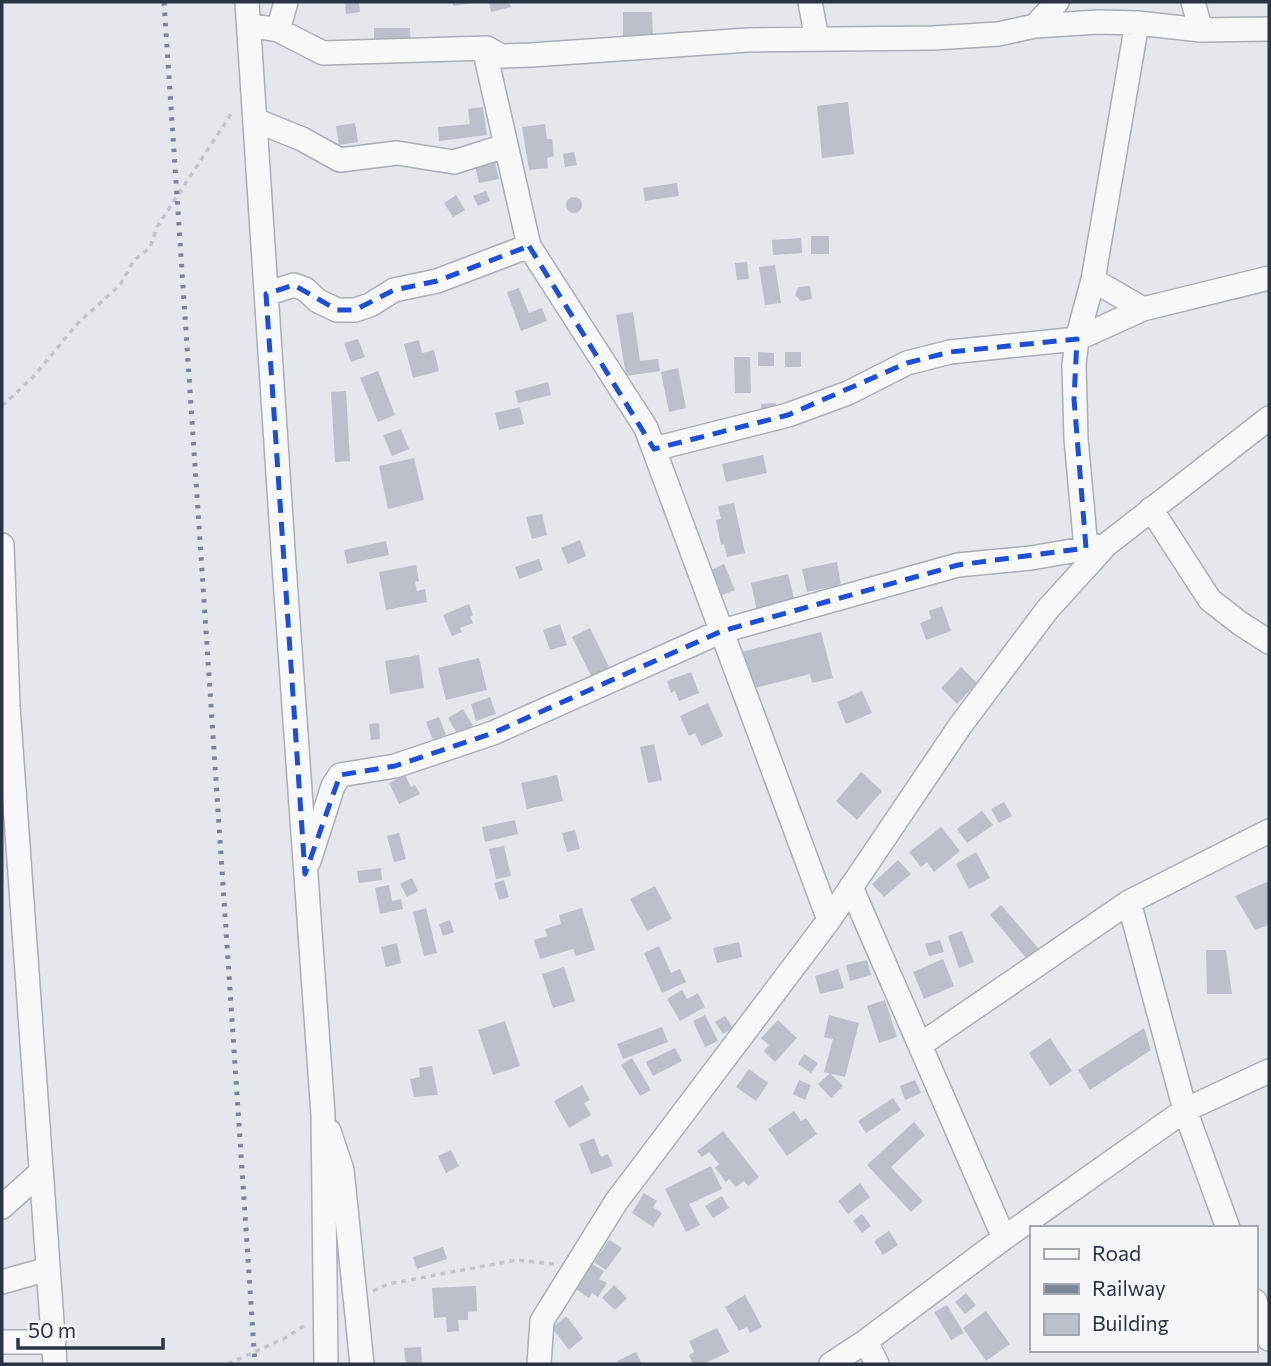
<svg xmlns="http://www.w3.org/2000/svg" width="1271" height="1366" font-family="Commissioner,sans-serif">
<rect width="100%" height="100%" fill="#e4e7ec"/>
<path fill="#bbc0ca" d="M345,2h14l1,10 -14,2z
M453,2h20v1l-20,3z
M489,2h20l2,5 -20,5z
M623,12h29l1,27 -30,1z
M374,28h36l1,18 -37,1z
M848,102l6,52 -32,4 -5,-52z
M483,107l4,28 -48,6 -1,-14 32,-3 -2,-15z
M355,123l3,19 -19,3 -3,-19z
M545,124l2,15h5l2,17 -7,2 1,10 -19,2 -7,-43z
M574,152l3,13 -12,2 -2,-13z
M494,157l5,22 -20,4 -5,-22z
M677,183l2,13 -34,5 -2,-13z
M486,191l4,10 -12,5 -5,-10z
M456,195l9,15 -12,7 -9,-14z
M566 205a8 8 0 1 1 16 0a8 8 0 1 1-16 0Z
M811,236h18v18h-18z
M801,238l1,15 -29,2 -1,-15z
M747,262l2,17 -12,1 -2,-17z
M775,265l6,38 -16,2 -6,-38z
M810,286l2,13 -11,2 -6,-6 3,-8z
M519,288l10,25 13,-5 5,13 -26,10 -14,-39z
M633,312l7,49 18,-2 2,12 -34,5 -10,-61z
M358,339l7,18 -14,5 -7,-19z
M419,340l3,13 12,-3 5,21 -26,7 -9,-34z
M758,352l16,1v13h-16z
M785,352h16v15h-16z
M734,357h16l1,36h-16z
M678,368l8,40 -17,4 -8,-40z
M378,371l17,44 -17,7 -18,-44z
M548,382l3,13 -33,8 -3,-12z
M346,391l4,70 -15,1 -4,-70z
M776,403l1,10 -15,2 -1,-11z
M520,407l4,17 -25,6 -4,-17z
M401,429l8,20 -17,7 -9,-21z
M763,455l4,18 -41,9 -4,-18z
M414,458l10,42 -36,9 -9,-43z
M734,503l11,50 -18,4 -3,-13 -3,1 -5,-25 5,-1 -3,-13z
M542,514l5,21 -15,4 -6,-22z
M580,540l6,16 -18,8 -7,-16z
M386,541l3,14 -42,9 -3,-14z
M539,559l4,11 -24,9 -4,-12z
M837,562l4,23 -34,7 -5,-23z
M724,564l11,26 -13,5 -11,-25z
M416,565l3,16 -4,1 2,9 8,-2 2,13 -41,8 -7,-38z
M788,574l7,28 -38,9 -6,-28z
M469,604l4,11 -3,2 3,6 -13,5 2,4 -10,4 -9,-21z
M942,606l9,25 -25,9 -6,-17 11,-4 -2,-8z
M560,624l7,21 -17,5 -7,-20z
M590,628l21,43 -18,9 -21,-43z
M821,632l12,46 -21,5 -2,-9 -63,16 -10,-37z
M419,655l5,33 -34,6 -5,-33z
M479,658l8,32 -41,10 -8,-32z
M961,667l16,16 -20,21 -16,-16z
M691,672l8,21 -20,8 -4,-10 -4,2 -4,-12z
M862,691l10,22 -26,11 -9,-22z
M490,697l6,17 -20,7 -5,-17z
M708,703l15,33 -22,10 -6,-13 -6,3 -9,-20z
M463,709l10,17 -15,9 -10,-17z
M439,717l7,18 -13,5 -7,-18z
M379,723l1,16 -9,1 -2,-16z
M654,744l8,36 -14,3 -8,-36z
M861,772l21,19 -25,29 -21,-19z
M405,775l6,12 4,-2 5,9 -21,10 -10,-21z
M557,775l6,26 -36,8 -6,-26z
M1004,802l8,14 -13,7 -8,-14z
M982,811l11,14 -26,18 -10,-14z
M515,820l3,14 -33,8 -3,-15z
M941,827l19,24 -26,21 -7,-10 -6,5 -12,-15z
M575,830l5,19 -13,3 -5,-19z
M399,833l7,26 -12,3 -7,-26z
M504,846l7,30 -15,3 -7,-30z
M976,852l14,26 -21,11 -13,-25z
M898,860l13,14 -27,23 -12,-13z
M381,868l1,12 -23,3 -2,-12z
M412,878l6,13 -11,6 -7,-13z
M504,880l5,17 -10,3 -5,-17z
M1269,881v44l-14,5 -20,-34z
M389,885l3,16 9,-2 2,10 -23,5 -5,-26z
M655,886l17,33 -25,12 -17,-32z
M1001,905l38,44 -12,10 -37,-44z
M426,908l11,45 -13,3 -11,-44z
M582,908l13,42 -19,6 -3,-7 -33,10 -6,-19 13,-4 -2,-7 16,-5 -2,-9z
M450,920l4,12 -11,4 -4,-12z
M962,931l12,31 -15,6 -11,-32z
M940,940l4,12 -15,4 -4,-12z
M739,942l3,15 -25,6 -4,-15z
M397,943l4,20 -15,4 -5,-20z
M659,946l12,27 9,-4 6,13 -24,11 -18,-40z
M1206,950h20l6,44h-25z
M943,959l11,27 -30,13 -11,-27z
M867,960l4,15 -21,6 -4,-16z
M564,967l11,34 -22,7 -11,-34z
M838,969l6,19 -24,6 -5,-18z
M682,990l5,9 11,-6 7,14 -25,14 -13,-22z
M885,1000l12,37 -18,6 -12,-37z
M705,1015l13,26 -13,6 -12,-26z
M829,1015l30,8 -14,54 -21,-5 9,-33 -9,-2z
M725,1016l8,12 -10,6 -8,-12z
M778,1020l19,18 -22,24 -11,-11 5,-6 -8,-7z
M505,1021l15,45 -27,9 -15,-45z
M662,1027l6,15 -45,17 -6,-15z
M1144,1028l7,22 -61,40 -12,-20z
M1050,1038l22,33 -22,15 -21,-33z
M675,1048l7,13 -29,15 -7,-14z
M804,1054l14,9 -7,10 -13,-9z
M632,1058l19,32 -11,6 -19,-31z
M432,1066l6,29 -24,2 -4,-18 10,-2 -1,-9z
M749,1069l19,14 -12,18 -20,-14z
M830,1073l13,13 -12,12 -13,-14z
M799,1080l12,5 -6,15 -12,-6z
M915,1080l6,13 -16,7 -5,-14z
M582,1085l8,15 -6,3 7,12 -22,13 -15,-27z
M893,1098l8,12 -35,23 -8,-12z
M794,1111l7,10 5,-3 11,16 -30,22 -19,-27z
M914,1122l11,13 -34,32 32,34 -12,11 -44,-47z
M723,1131l36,46 -11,9 -4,-5 -8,6 -7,-8 -3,3 -11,-14 4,-4 -10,-12 -7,5 -5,-6z
M594,1138l7,19 7,-3 5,12 -22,8 -12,-30z
M451,1150l8,16 -13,7 -8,-17z
M711,1166l11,23 -33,15 11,21 -14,7 -21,-43z
M860,1183l10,14 -22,17 -10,-13z
M644,1193l13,8 -4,6 9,6 -9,14 -21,-14z
M722,1196l7,12 -16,10 -8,-12z
M862,1214l9,12 -9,7 -9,-12z
M889,1231l9,14 -15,10 -9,-14z
M609,1240l13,8 -16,22 -12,-8z
M443,1247l4,12 -30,10 -4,-12z
M592,1264l12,7 -5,8 8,4 -9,14 -6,-4 -3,5 -13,-9z
M614,1285l13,13 -12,12 -13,-12z
M476,1286l1,25 -9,1v8h-10l1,11 -12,1 -1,-15 -12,1 -2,-30z
M966,1293l10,12 -11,9 -10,-12z
M745,1295l17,32 -12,6 -3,-6 -8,4 -14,-24z
M947,1305l17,28 -13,7 -17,-28z
M986,1311l24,33 -24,17 -23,-33z
M566,1316l17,22 -14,12 -17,-22z
M717,1328l12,24 -26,12h-10l-4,-9 5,-3 -5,-11z
M421,1347l1,17h-16l-2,-16z
M636,1352l6,12h-23l-2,-3z"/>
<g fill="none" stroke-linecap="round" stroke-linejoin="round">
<g stroke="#a9aeb7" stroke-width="26">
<path id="street" d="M247,2l37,563 39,550 3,249
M810,2l7,37
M1193,2l8,28
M249,25l29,5 45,23 164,-5
M1035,26l22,-24
M278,30l8,-28
M255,120l47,19 38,21 57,-7 57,9 51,-16
M1093,280l50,29
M266,294l28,-9 11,4 13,12 19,9h18l15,-5 24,-15 43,-9 92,-35
M654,449l134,-34 60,-22 59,-30 43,-11 127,-13 66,-30 126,-31
M1151,509l59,91 31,24 28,18
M2,545l6,161 47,658
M1086,548l-10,-109 -2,-74 3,-26 16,-59 44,-257
M309,861l24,-75 7,-11 55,-9 98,-33 229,-102 236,-66 73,-7 75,-13
M851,887l153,351
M1129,902l56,208 43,118
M829,920l-183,-492 -117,-182 -43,-189 1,-9 14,8 30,-1 217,-15 185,-2 65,-4 37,-8 63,-4 39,1 64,7 68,-1
M920,1045l209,-143 140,-71
M329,1131l13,39 20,194
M2,1207l39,-35
M2,1282l46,-13
M1255,1301l14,38
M2,1342h52
M539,1364l3,-43 74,-119 213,-282 131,-194 87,-116 59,-65 163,-127
M831,1364l35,-23
M877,1364l-11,-23 138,-103 181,-128 84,-39"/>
</g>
<path stroke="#c2c5cb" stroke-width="3.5" stroke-dasharray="5 5" stroke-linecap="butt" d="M2,406l32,-30 43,-52 43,-39 14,-25 16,-12 7,-21 76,-116
M373,1291l15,-7 128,-24 38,4
M228,1364l57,-26 19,-12"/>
<use href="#street" stroke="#f7f8fa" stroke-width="23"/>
<path stroke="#7d8696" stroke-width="5" stroke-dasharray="3.5 7" stroke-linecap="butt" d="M164,2l91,1362"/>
</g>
<path fill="none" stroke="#1d4ed8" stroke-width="5" stroke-dasharray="14 9" stroke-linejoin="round" d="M529,246l125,203 134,-34 119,-52 43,-11 127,-13 -3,60 12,149 -128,17 -236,66 -229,102 -98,33 -55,9 -35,99 -39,-580 28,-9 43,25h18l39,-20 43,-9z"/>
<rect width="1271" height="1366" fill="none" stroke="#2b3445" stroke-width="7"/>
<rect x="1030" y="1226" width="228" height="126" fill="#f4f6f9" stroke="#a4a8b1" stroke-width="2"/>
<rect x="1044" y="1249" width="35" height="10" fill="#f7f8fa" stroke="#a4a8b1" stroke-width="2"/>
<text x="1092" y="1261" font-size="21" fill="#2b3445">Road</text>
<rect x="1044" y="1284" width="35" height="10" fill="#7d8696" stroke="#a4a8b1" stroke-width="2"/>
<text x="1092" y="1296" font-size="21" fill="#2b3445">Railway</text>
<rect x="1044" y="1314" width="35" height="21" fill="#bbc0ca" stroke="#a4a8b1" stroke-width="2"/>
<text x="1092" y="1331" font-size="21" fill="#2b3445">Building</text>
<path d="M18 1338v10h145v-10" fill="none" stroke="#2b3445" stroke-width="3.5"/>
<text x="28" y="1338" font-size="21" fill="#2b3445" stroke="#f4f6f9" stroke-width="5" paint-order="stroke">50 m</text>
</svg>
